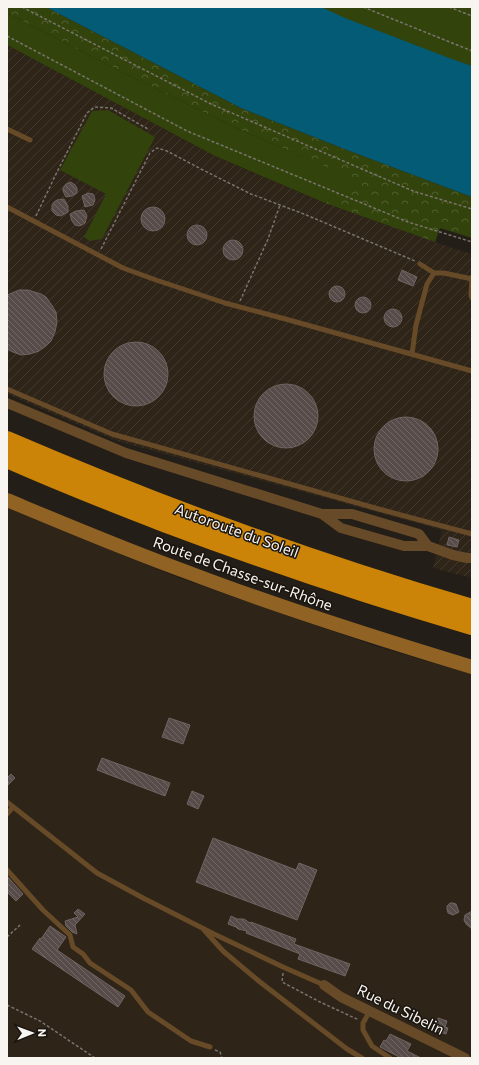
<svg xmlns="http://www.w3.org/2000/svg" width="479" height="1065" font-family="Commissioner,sans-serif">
<defs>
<pattern id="industrial-furrows" width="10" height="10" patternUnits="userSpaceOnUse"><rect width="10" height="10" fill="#2e2418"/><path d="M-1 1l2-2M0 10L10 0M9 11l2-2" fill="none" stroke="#433a2f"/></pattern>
<pattern id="forest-crowns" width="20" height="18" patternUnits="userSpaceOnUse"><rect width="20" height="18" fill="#33430c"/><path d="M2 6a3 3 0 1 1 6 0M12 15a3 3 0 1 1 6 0" fill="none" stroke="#515f30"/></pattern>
<pattern id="building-back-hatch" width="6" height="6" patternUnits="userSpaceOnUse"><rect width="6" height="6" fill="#574c4a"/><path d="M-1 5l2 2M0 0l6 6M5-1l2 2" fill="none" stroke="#706664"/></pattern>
</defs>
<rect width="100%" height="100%" fill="#241e18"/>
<path fill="#2e2418" d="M7,506l164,69 207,72 94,27v384h-465z"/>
<path fill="url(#industrial-furrows)" d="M7,45l208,111 110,47 130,46 17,5v324l-39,-10 9,-38 -325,-89 -110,-47z"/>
<path fill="#33430c" d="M210,7h262v105z
M7,13l103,53 128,63 120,51 -33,23 -110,-47 -208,-111z
M108,110l47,27 -53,102 -12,2 -6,-4 22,-43 -46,-24 32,-59z"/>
<path fill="url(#forest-crowns)" d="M7,7h39l195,101 106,42 125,47v41l-32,-10 -5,14 -110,-39 32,-23 -119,-51 -128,-63 -103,-53z"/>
<path fill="#035b75" d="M46,7h275l24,11 104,40 23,8v131l-125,-47 -106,-42z"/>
<path fill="url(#building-back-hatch)" stroke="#6f6462" d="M71,182l4,3 2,3v5l-5,3 -6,1 -3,-6v-3l3,-4z
M88,193l5,1 1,2 1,4 -2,5 -8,2 -3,-11z
M64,199l4,7v6l-7,4 -5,-1 -4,-4v-6l2,-3 3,-2z
M141 219a12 12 0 1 1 24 0a12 12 0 1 1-24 0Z
M84,210l3,6 -2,7 -3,2 -3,1 -4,-1 -3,-4 -2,-7 6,-3z
M187 235a10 10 0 1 1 20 0a10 10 0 1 1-20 0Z
M223 250a10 10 0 1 1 20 0a10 10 0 1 1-20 0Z
M402,270l15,7 -4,9 -15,-6z
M329 294a8 8 0 1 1 16 0a8 8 0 1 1-16 0Z
M19,290h9l13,4 5,3 5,7 5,8 1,10 -2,10 -4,9 -5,5 -7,5 -9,3 -9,1 -8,-3 -6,-3v-54z
M355 305a8 8 0 1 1 16 0a8 8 0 1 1-16 0Z
M384 318a9 9 0 1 1 18 0a9 9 0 1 1-18 0Z
M104 374a32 32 0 1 1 64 0a32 32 0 1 1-64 0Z
M254 416a32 32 0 1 1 64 0a32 32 0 1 1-64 0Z
M374 449a32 32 0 1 1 64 0a32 32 0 1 1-64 0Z
M449,537l10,3 -2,7 -10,-2z
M169,718l21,7 -7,19 -21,-7z
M102,758l68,25 -5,13 -68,-26z
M11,774l4,4 -8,8v-8z
M192,791l12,5 -6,13 -11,-5z
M213,838l83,32 3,-7 18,7 -20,50 -101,-38z
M7,876l16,18 -7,7 -9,-9z
M450,903h3l3,1 3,8 -6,3 -5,-2 -1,-4v-3z
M78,909l7,5 -10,11 2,9 -5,-2 -6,-6 -1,-5 13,-4 -4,-4z
M472,911v18l-6,-5 -2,-4 1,-5z
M231,916l6,3h7l6,4 1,-1 45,17 -2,5 56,20 -5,12 -47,-17 2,-5 -54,-21 1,-2 -9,-2 -2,-2 -8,-3z
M50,926l16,11 -9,13 68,46 -7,11 -86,-58 8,-11 1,1z
M438,1018l9,3 -2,6 3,1 -2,6 -12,-4z
M390,1034l21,10 -4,7 14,7h-20l-21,-11 4,-7 2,1z"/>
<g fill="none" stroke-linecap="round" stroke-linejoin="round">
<path stroke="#79746e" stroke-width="1.5" stroke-dasharray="3 2" stroke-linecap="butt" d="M22,7l189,97 202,87 59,18
M363,7l109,44
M449,7l23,9
M7,36l180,95 221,91 64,20
M36,216l21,-44 30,-59 8,-6 16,1 37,21
M101,249l49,-96 7,-5 10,3 36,19 48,24 53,20 111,47
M240,301l28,-62 12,-34
M7,937l13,-12
M283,973l-1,9 38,20 39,18
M7,1005l33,16 55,37
M215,1050l5,2 2,6"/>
<path stroke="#674a27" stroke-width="5" d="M7,129l23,11
M7,207l116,61 33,12 69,23 64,17 183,51
M420,264l14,9
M472,277l-1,19 1,2
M412,354l4,-29 11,-41 7,-11h10l28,6
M7,389l105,45 263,74 97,26
M7,802l90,71 46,25 71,36 69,33 41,18
M7,814l6,-7
M7,870l36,40 27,25 3,12 10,7 7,9 41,27 17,22 43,29 19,6
M204,930l19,21 37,31 87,67 15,9
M370,1011l-7,12v7l9,16 18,12"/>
<path stroke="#674a27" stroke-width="10" d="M7,403l119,50 196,61 19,14 63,18h24l25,9 14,3h5
M322,514h30l67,20 9,12
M324,985l17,12 124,61"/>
<path stroke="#906223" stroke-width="14" d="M7,500c60,25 119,50 180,72 94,36 189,66 285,95"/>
<path stroke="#cb8407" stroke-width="18" d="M7,440c151,65 307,122 465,168
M7,459c52,23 105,44 157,64 101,38 204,73 308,103"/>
</g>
<g text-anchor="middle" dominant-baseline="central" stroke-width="3" stroke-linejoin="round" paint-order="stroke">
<g font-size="15" fill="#f8f4ef" stroke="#1a150f">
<text transform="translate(237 530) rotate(20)">Autoroute du Soleil</text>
<text transform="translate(243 573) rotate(20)">Route de Chasse-sur-Rhône</text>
<text transform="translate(401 1009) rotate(26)">Rue du Sibelin</text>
</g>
</g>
<rect width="479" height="1065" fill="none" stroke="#f8f4ef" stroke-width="16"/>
<g transform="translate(32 1033) rotate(89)" stroke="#1a150f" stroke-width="3" paint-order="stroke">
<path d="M0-3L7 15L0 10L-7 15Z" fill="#f8f4ef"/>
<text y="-6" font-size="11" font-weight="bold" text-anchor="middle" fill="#f8f4ef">N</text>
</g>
</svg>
